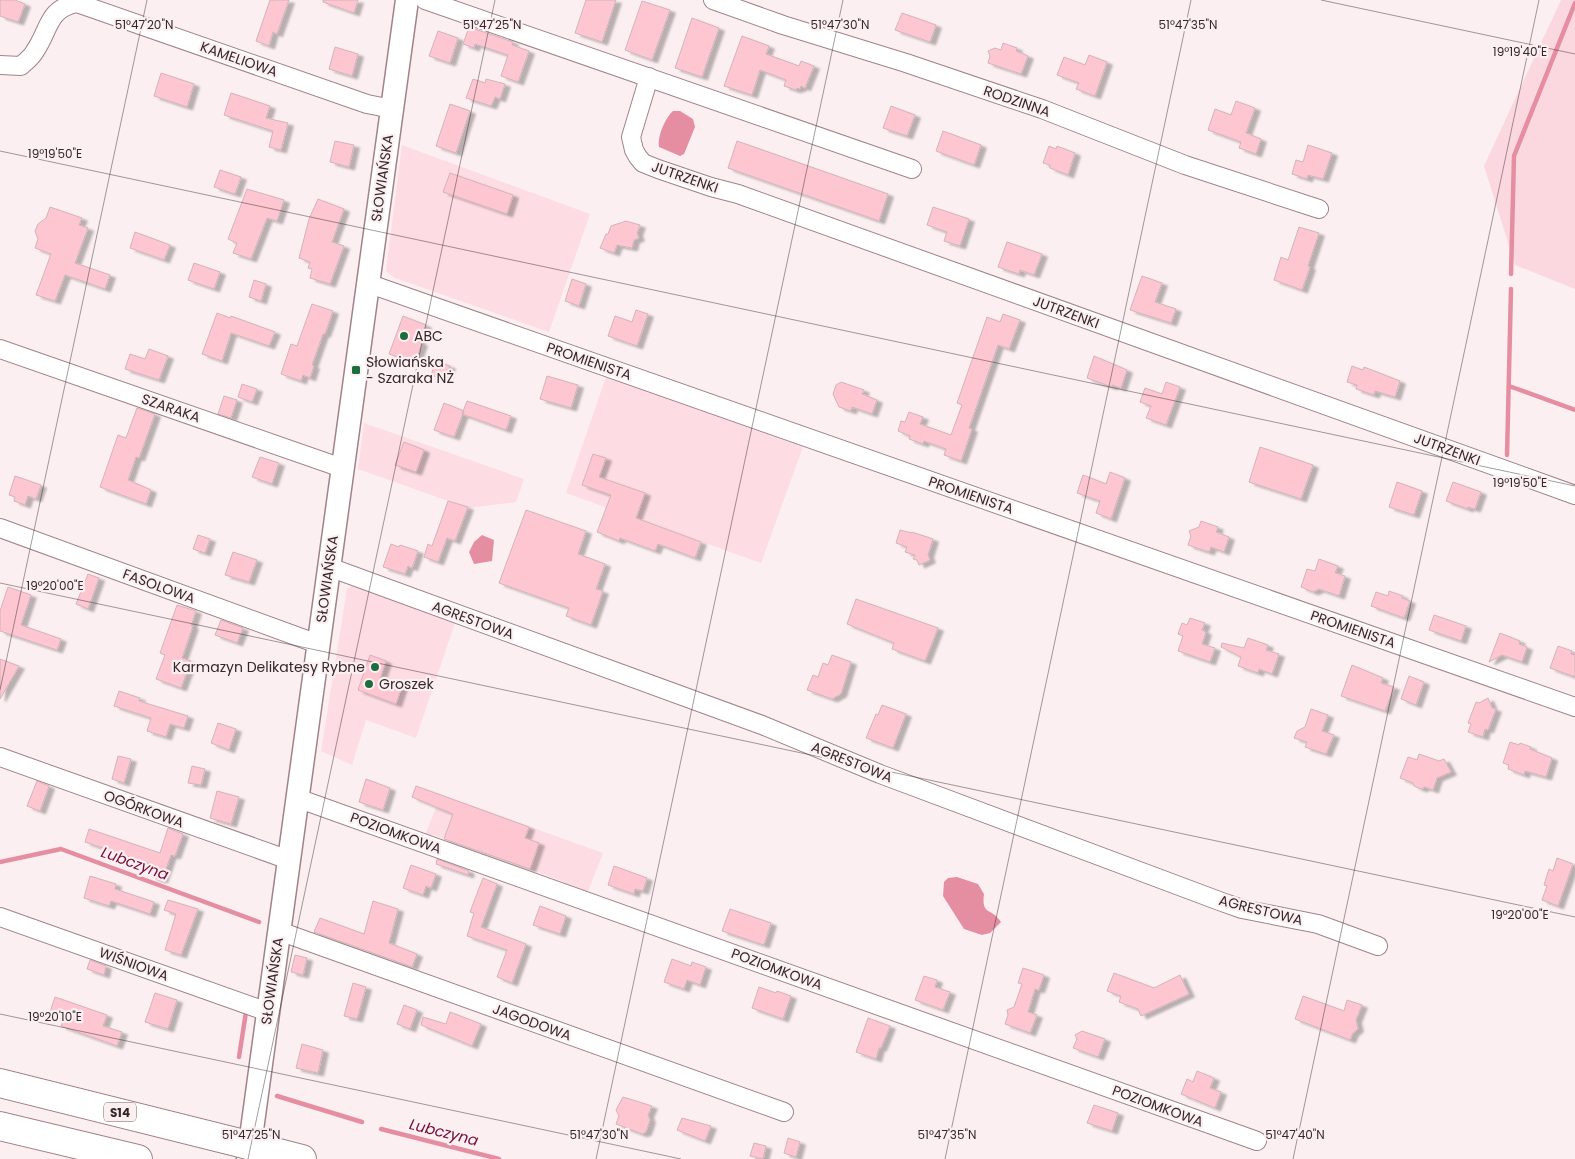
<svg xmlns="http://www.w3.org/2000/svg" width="1575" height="1159" font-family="Poppins,sans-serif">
<defs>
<filter id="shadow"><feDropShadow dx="5.5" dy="3" stdDeviation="1" flood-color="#0004"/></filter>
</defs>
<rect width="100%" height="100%" fill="#fceff2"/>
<path fill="#fddce3" d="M402,145l188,69 -41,118 -154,-54 -9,-7z
M606,377l197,70 -42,116 -195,-70z
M364,423l160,56 -8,23 -48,6 -110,-39z
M355,584l100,39 -39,115 -50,-18 -14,45 -31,-14 26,-162z
M441,795l162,58 -16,41 -12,-4 -13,-9 -128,-46h-9z"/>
<path fill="#fbd8df" d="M1561,0h14v289l-60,-24 -31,-99z"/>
<path fill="#e58ea2" d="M673,111h7l13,8 2,8 -11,27 -4,2 -21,-9c-2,-10 6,-29 14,-36z
M482,535l12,5 -2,21 -18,3 -5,-12 5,-10z
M957,877l21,7 6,10c-3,22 8,13 17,28l-11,11 -8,2 -18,-6 -21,-33 1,-14 4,-4z"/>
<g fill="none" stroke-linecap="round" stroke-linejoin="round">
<path stroke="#e58ea2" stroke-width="4.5" d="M1511,274l3,-118 61,-153
M1509,386l66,24
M1507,455l4,-166
M0,862l61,-13 198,73
M239,1057l7,-45
M277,1096l85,26
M381,1129l118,30"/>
</g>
<path fill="#fdc6d1" stroke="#d2b4ba" filter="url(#shadow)" d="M0,0h15l10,4 -7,18 -18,-6z
M270,0h19l-12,34 -4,-2 -4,14 -13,-5z
M323,0h35l-4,13 -31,-11z
M586,0h30l-14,42 -27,-9z
M642,1l28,9 -18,50 -27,-10z
M902,13l34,12 -6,17 -35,-12z
M692,18l27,10 -17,49 -27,-9z
M469,27l44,15 -1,3 17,6 -11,31 -17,-6 7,-21 -33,-11 -1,4 -11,-4z
M438,31l20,7 -8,25 -21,-7z
M742,36l27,10 -3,8 33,12 2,-5 13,5 -9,22 -4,-2 -1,3 -3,-1 -1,2 -12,-4 2,-6 -26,-10 -8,25 -28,-9z
M1003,43l14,5 -1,3 12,5 -7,18 -33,-11 2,-7 -2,-5 7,-3 6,2z
M335,47l23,7 -6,22 -23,-7z
M1089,55l18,7 -12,34 -19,-7 3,-6 -22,-8 7,-18 21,8z
M161,73l33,11 -7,23 -33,-11z
M473,79l12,4 1,-4 19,5 -5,15 -5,-2 -4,9 -25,-8z
M231,93l39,13 -4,12 22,5 -7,27 -12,-3 4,-16 -49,-16z
M1236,101l19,7 -9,25 15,6 -5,15 -17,-6 2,-6 -33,-12 7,-21 16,6z
M450,104l20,7 -14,42 -20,-7z
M891,106l24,9 -8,21 -24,-8z
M943,131l38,14 -7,20 -38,-14z
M335,141l19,4 -5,22 -19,-5z
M737,141l151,53 -9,27 -151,-53z
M1308,145l24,8 -9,26 -15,-4 -1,4 -15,-5 4,-14 7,2z
M1049,146l7,3 1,-3 18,7 -7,22 -18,-7v-3l-7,-2z
M220,170l21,7 -6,17 -21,-7z
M450,173l63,22 -6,19 -64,-22z
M247,189l37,11 -7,21 -10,-3 -16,41 -18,-6 4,-10 -9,-4z
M318,199l26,10 -12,33 12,4 -14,38 -20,-6 2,-9 -4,-1 2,-6 -11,-4 10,-39z
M50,207l32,11 -3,7 9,3 -13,35 35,12 -5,14 -40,-14 -10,26 -19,-6 15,-41 -16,-6 3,-9 -3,-8 3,-7 8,-6z
M933,207l36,12 -9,27 -16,-5 3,-9 -20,-7z
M626,221l14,4 -3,8 2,5 -5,2 -2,8 -15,-3 -3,8 -14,-5 6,-14h2l3,-8z
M1299,227l20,6 -11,33 2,1 -8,23 -28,-10 7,-23 7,3z
M135,232l35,13 -6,15 -34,-12z
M1007,242l35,12 -8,21 -14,-5 -1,4 -21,-7z
M194,263l26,9 -6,17 -26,-9z
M1142,276l20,7 -7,19 21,7 -5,14 -41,-13z
M572,279l14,5 -7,22 -14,-5z
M254,280l12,4 -5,17 -12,-4z
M312,304l21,7 -8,23h-2l-11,31 2,1 -4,12 -7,-3 -2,6 -20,-7 10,-30 6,2z
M636,310l12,4 -11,32 -29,-10 7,-20 17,6z
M217,313l13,5 1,-2 44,16 -6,14 -38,-13 -9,28 -20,-7z
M1003,314l17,6 -11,29 -11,-4 -29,83 3,1 -11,32 -17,-6 2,-6 -22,-8 -1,3 -14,-5 1,-3 -12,-5 3,-10 4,1 4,-10 14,5 -3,7 31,11 11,-30 -5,-2 30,-86 13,5z
M403,316l23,9 -7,17 3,1 -7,20 -26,-9z
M149,349l19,7 -9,24 -34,-11 5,-15 15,5z
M1094,356l33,14 -6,18 -9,-3v2l-25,-9z
M436,361l14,5 -5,14 -14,-5z
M1352,366l11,4 1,-3 36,14 -5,16 -20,-6 -1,4 -18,-6 1,-4 -10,-3z
M547,376l31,9 -7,23 -31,-9z
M841,382l23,8 -2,4 15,6 -5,14 -20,-7 -1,4 -12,-4 -6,-13 3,-9z
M1166,382l14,5 -14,38 -20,-7 5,-12 -11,-4 5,-14 17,6z
M242,384l15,5 -5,13 -14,-5z
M224,396l13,4 -6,18 -13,-4z
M467,401l44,15 -5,14 -44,-16z
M444,403l20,8 -10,26 -20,-7z
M137,408l18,6 -16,44 -3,-1 -8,23 23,10 -5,14 -46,-17 18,-52 8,3z
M404,442l20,8 -8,22 -21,-7z
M1260,447l53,18 -12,34 -52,-17z
M593,454l13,4 -7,19 46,16 -9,25 65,24 -6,16 -37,-14 -3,7 -35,-13 -1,3 -22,-9 14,-37 -29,-10z
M260,457l19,6 -7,21 -20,-7z
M1110,472l15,6 -14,41 -15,-6 4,-12 -23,-8 6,-18 23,9z
M15,476l26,9 -5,14 -8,-3 -3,9 -11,-4 1,-4 -6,-2z
M1397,482l25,9 -8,24 -25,-8z
M1453,482l28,10 -6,17 -7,-2v2l-22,-8z
M448,501l20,6 -13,34 -8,-3 -9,24 -14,-5 4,-13 4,2z
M526,510l60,21 -8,23 27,10 -9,25 7,2 -12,34 -25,-9 3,-8 -70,-25z
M1201,521l17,6 -2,5 13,5 -5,15 -13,-5 -2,5 -21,-7 3,-9 -2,-5 10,-4z
M900,530l12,3v-1l21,7 -5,16 2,5 -11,5 -2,-5 -4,-1 2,-4 -10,-3 2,-5 -11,-4z
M198,535l12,4 -5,14 -12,-4z
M391,544l8,3 1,-2 18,6 -6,17 -4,-2 -3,8 -22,-7z
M233,552l24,8 -8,22 -24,-7z
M1319,559l19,7 -3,7 10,3 -6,20 -20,-7 -6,3 -12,-5 6,-18 8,2z
M88,574l11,4 -11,31 -12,-5z
M8,587l23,8 -10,30 40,14 -4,11 -57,-19v-20z
M1389,591l14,5 -1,2 8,3 -6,17 -33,-12 5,-14 12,4z
M856,599l82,29 -13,33 -33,-12 2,-6 -47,-19z
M177,605l19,6 -5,15h2l-11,32 9,3 -10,27 -25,-9 9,-24 -5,-2z
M1434,615l32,11 -5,15 -32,-11z
M1190,618l15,5 -3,7 4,2 -4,12 13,4 -5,14 -32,-11 5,-15 -5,-2 4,-11 5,2z
M221,620l22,8 -6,15 -22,-8z
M1500,633l20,8 -1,3 8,3 -5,15 -20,-7 -13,7z
M1248,638l20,7 -2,5 13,4 -7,20 -13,-5 -1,4 -20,-7 3,-9 -20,-10 1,-4 22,5z
M1558,646l14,5 -1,3 4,1v22l-25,-9z
M370,655l16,6 -6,18 22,7 -6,18 -38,-14z
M832,655l19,7 -10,32 -9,5 -25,-9 6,-15 5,2 5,-14 5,2z
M0,659l19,7 -19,33z
M1352,665l31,13 -2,5 13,4 -9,24 -44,-15z
M1409,676l15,6 -8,23 -15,-6z
M119,691l21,7 -1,3 49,15 -4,12 -14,-4 -4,13 -19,-6 4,-13 -37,-12z
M1488,698l4,10 4,1 -8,21 -3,-1 -2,8 -15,-5 3,-8 -3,-1 8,-21 3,1z
M882,705l24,9 -13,34 -27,-10 10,-24 2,1z
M1311,709l17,6 -6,16 12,4 -8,19 -21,-7 2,-5 -13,-4 3,-7 8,-4z
M218,723l18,6 -7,21 -18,-7z
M1510,742l9,3 1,-2 11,4 -1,2 22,9 -6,19 -21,-6 -1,4 -16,-6 1,-4 -6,-2z
M1419,754l20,7 5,-2 7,13 -14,6 -4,12 -8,-3 -4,2 -7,-3 -1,-3 -13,-5 8,-21 9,3z
M118,756l13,3 -7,24 -12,-4z
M192,766l13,3 -4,16 -13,-2z
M366,779l24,9 -7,22 -24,-8z
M37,781l12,5 -9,25 -13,-5z
M416,786l113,41 -4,11 14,5 -9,26 -86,-30 9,-25 -41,-17z
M217,791l22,6 -8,27 -21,-6z
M168,828l15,6 -8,22 -4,-1 -9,25 -10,-3 4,-11 -71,-24 4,-13 71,24z
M1557,858l16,6 -15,42 -16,-6 5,-14 -3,-1 5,-16 4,2z
M437,859l32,12 -1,4 -32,-11z
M411,865l25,9 -5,14 -5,-2 -3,9 -20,-7z
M614,866l33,12 -4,13 -8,-2 -1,5 -26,-9z
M90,876l26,8 -1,5 39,13 -4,12 -39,-13 -2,5 -25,-8z
M483,878l14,6 -16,43 45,17 -14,39 -15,-6 10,-27 -40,-14 7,-23 -4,-1z
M168,900l30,9 -17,46 -16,-5 11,-36 -12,-4z
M373,901l25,8 -9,34 28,11 -5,13 -98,-35 6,-14 44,16z
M540,906l26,10 -6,18 -27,-9z
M730,909l41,14 -7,22 -42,-14z
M295,955l12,3 -4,17 -12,-3z
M672,959l19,7 1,-4 14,5 -6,18 -13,-5 -3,9 -20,-7z
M90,960l16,6 -2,9 -17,-6z
M1023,968l21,7 -5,15 -4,-1 -7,23 9,3 -7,18 -25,-9 3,-9 -1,-5 7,-3 8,-23 -4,-1z
M1114,973l40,15 26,-13 9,19 -48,22 -3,-7 -19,-7 2,-6 -14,-5z
M924,976l13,4 -2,7 15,5 -7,18 -28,-10z
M353,983l13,4 -9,32 -13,-3z
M759,987l17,6 1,-2 14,5 -8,23 -31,-11z
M155,993l22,7 -9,29 -23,-7z
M1303,996l41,15 3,-11 15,5 -6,15 2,9 -5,4 -3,7 -55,-21z
M55,997l52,18 -4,11 19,6 -5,14 -56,-20 4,-9 -15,-5z
M404,1005l13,5 -7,19 -13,-5z
M450,1012l31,12 -9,22 -51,-21 2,-8 23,7z
M868,1018l22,8 -9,22h-2l-3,11 -20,-7z
M1082,1031l23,8 -7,18 -25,-9 4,-9 -2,-4z
M302,1044l21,6 -5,23 -22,-5z
M1197,1071l17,7 -4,10 11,4 -6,16 -34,-14 6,-15 6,3z
M623,1097l29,9 -4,9 2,5 -4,12 -4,2 -26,-10 3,-8 -3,-6z
M1094,1105l24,8 -6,18 -25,-8z
M682,1118l29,8 -6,15 -28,-11z
M788,1138l12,4 -4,15 -12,-4z
M754,1143l12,3 -3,13 -13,-3z"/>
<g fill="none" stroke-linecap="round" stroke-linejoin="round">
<g stroke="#a08389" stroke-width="20">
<path id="minor" d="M425,0l487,169
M713,0l70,25 123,38 136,46 143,56 134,44
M0,65l21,1c5,-5 11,-9 14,-15 15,-22 12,-42 42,-48l290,101 25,5
M649,77l-18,60 3,13 4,7 5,6 15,6 53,18 27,7 837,301
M367,283l1208,424
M0,349l342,119
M0,528l318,116
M329,567l433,158 118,49 342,128 20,7 76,15 60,22
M0,757l289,103
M297,798l960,343
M0,917l268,95
M279,931l505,181"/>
</g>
<g stroke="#a08389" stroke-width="25">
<path id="tertiary" d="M248,1159l159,-1159"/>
</g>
<g stroke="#a08389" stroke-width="30">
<path id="motorway" d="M0,1083l240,60
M0,1126l138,33
M267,1150l35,9"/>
</g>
<use href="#minor" stroke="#fff" stroke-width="18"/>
<use href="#tertiary" stroke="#fff" stroke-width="22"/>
<use href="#motorway" stroke="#fff" stroke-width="28"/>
<g stroke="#a08389" stroke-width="30" stroke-linecap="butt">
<path id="motorway-bridge" d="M240,1143l27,7"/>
</g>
<use href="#motorway-bridge" stroke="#fff" stroke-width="28"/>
</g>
<path fill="none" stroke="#33272a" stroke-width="1" stroke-opacity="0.45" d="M1321,0l254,54M0,151l1575,335M0,583l1575,334M0,690l147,-690M0,1014l681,145M248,1159l247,-1159M596,1159l247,-1159M945,1159l246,-1159M1293,1159l246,-1159"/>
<g fill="#1b6d3e" stroke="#fceff2" stroke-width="2">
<circle cx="404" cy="336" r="5"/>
<rect x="351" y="365" width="10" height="10" rx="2.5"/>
<circle cx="375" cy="667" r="5"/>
<circle cx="369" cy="684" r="5"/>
</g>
<g text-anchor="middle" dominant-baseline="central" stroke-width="4.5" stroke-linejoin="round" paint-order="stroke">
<rect fill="#fceff2" stroke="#6f6366" stroke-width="1" x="104" y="1102.5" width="32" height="19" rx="4"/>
<g font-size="12" font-weight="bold" fill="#33272a">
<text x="120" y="1112">S14</text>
</g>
<g font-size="14" fill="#33272a" stroke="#fceff2">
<text transform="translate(239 59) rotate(19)">KAMELIOWA</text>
<text transform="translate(1017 101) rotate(19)">RODZINNA</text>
<text transform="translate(685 177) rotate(19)">JUTRZENKI</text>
<text transform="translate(382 178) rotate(-82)">SŁOWIAŃSKA</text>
<text transform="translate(1066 312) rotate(20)">JUTRZENKI</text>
<text transform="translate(589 361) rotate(19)">PROMIENISTA</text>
<text transform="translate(171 408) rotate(19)">SZARAKA</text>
<text transform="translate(1447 449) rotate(20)">JUTRZENKI</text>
<text transform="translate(971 495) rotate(19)">PROMIENISTA</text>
<text transform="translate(327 579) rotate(-82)">SŁOWIAŃSKA</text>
<text transform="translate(159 586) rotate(20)">FASOLOWA</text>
<text transform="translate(473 620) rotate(20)">AGRESTOWA</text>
<text transform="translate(1353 629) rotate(19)">PROMIENISTA</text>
<text transform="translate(852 762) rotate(22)">AGRESTOWA</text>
<text transform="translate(144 809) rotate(20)">OGÓRKOWA</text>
<text transform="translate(396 833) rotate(20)">POZIOMKOWA</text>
<text transform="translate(1261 910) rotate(14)">AGRESTOWA</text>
<text transform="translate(134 964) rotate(20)">WIŚNIOWA</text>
<text transform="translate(777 969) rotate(20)">POZIOMKOWA</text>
<text transform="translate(272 981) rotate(-82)">SŁOWIAŃSKA</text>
<text transform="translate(532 1022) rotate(20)">JAGODOWA</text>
<text transform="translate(1158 1106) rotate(20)">POZIOMKOWA</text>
</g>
<g font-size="14" fill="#33272a" stroke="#fceff2" text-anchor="start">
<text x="414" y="336">ABC</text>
<text x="366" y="362">Słowiańska<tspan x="366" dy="16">- Szaraka NŻ</tspan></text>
<text x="365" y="667" text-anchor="end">Karmazyn Delikatesy Rybne</text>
<text x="379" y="684">Groszek</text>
</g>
<g font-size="15" font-style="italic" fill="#730a35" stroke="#fceff2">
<text transform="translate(135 863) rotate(20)">Lubczyna</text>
<text transform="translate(444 1132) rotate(14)">Lubczyna</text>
</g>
</g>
<g font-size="12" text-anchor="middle" fill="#33272a" stroke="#fceff2" stroke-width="4.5" stroke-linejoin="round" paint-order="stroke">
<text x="144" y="29">51°47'20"N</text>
<text x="492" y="29">51°47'25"N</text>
<text x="840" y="29">51°47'30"N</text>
<text x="1188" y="29">51°47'35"N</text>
<text x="1520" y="56">19°19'40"E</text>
<text x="55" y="158">19°19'50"E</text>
<text x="1520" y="487">19°19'50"E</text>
<text x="55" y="590">19°20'00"E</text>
<text x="1520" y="919">19°20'00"E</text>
<text x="55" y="1021">19°20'10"E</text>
<text x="251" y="1139">51°47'25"N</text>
<text x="599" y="1139">51°47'30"N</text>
<text x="947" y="1139">51°47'35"N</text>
<text x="1295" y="1139">51°47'40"N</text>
</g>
</svg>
